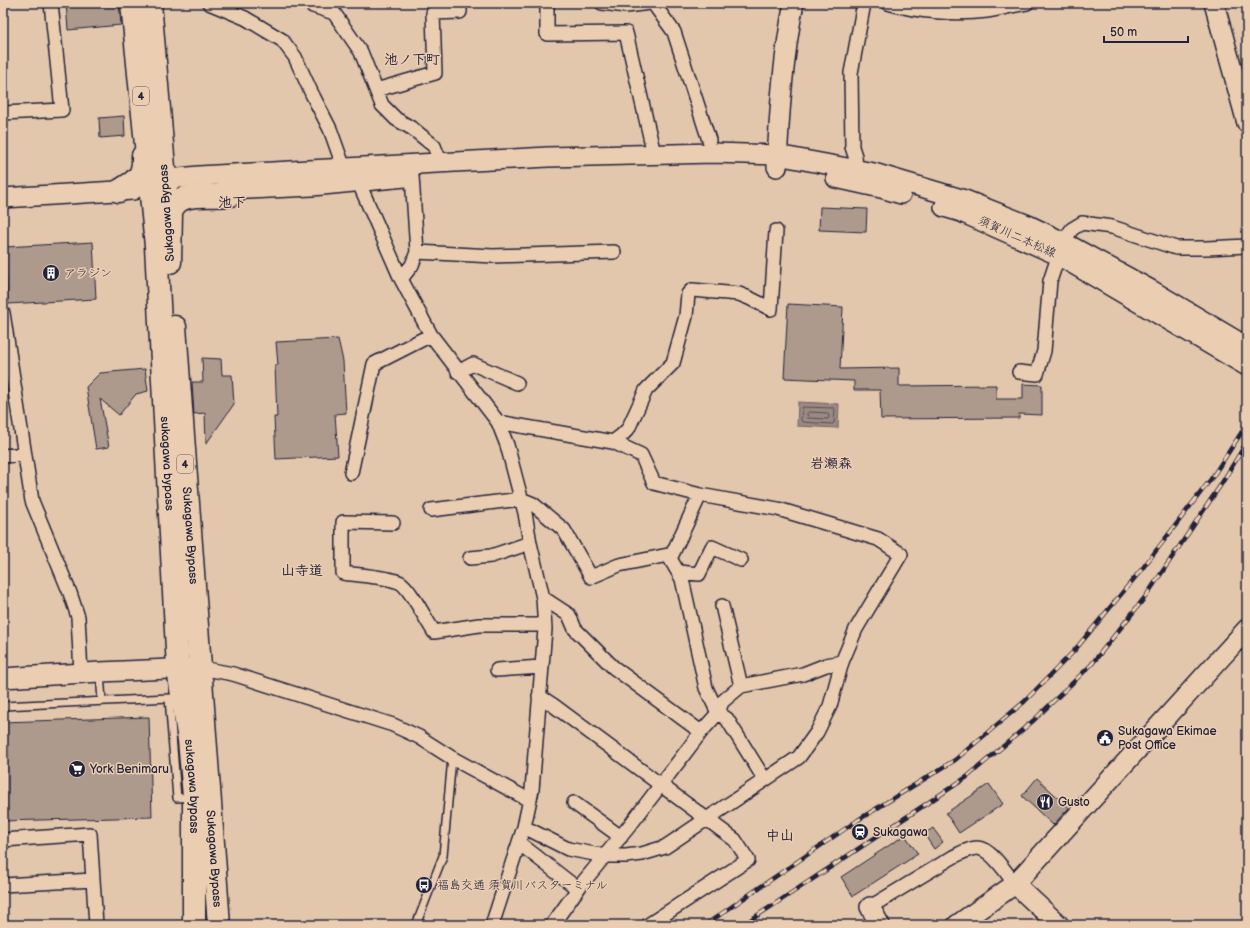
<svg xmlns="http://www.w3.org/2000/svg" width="1250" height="928" font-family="'Balsamiq Sans','Klee One',sans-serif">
<rect width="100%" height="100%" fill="#e3c7ad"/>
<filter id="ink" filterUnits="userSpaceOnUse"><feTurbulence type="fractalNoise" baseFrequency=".025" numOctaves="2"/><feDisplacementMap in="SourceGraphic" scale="8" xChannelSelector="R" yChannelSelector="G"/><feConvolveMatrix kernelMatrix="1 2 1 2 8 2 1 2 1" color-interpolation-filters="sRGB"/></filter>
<g filter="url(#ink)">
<path fill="#9c8982" stroke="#6b6066" d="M798,402l41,2 -1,24 -41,-2z"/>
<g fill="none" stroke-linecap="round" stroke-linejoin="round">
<path stroke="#534b57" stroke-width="1" d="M803,407l31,1 1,2 -1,13 -2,1 -30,-2 -1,-2z
M809,412l19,1 1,4 -1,2 -20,-1 -1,-4z"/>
</g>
<path fill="#ad9a8d" stroke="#22223b" d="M66,3h53l2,22 -53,5z
M124,116l1,20 -25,2 -1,-20z
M820,207l47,2 -1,23 -47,-2z
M93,242l3,57 -88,5 -3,-57z
M788,304l55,3 -3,62 59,-1v18l97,-1v14h27v-15l19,1v30l-23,-1v4l-138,1 -1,-29h-26v-9l-70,-3z
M338,339l5,22 3,52 -11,1 3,42 -62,3 -2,-42h3l-2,-52h3l-2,-23z
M202,358l19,1 1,16h10l2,29 -28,40 -1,-31 -11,1 -2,-32h11z
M145,369l3,22 -12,3 -17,21 -19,-16 9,48 -13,2 -10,-62 14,-14z
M149,717l3,100 -149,4v-99z
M1037,778l32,30 -16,17 -31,-29z
M989,784l14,20 -44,29 -13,-20z
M933,828l10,14 -9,7 -10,-15z
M905,835l13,19 -65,42 -12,-19z"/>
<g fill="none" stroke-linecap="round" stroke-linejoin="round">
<g stroke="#22223b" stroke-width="10">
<path id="lane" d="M100,673l2,28
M3,706l166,-8 8,100 15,-1
M416,925l27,-69 9,-98"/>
</g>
<g stroke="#22223b" stroke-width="16">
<path id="street" d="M209,3l36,15 37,22 13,17 17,37 18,35 14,39 14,13 43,98 30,56 67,87 9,23 18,68 5,30 13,55 2,31 -13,161 -8,37 -32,98
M309,3l4,3 21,7 27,39 21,53 14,14 17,10 21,17 7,17
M547,3v31l79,-1 28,121
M602,3l24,3 24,-3
M653,3l21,29 35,108
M888,3c30,9 68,12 99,8 14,-2 27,-6 40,-8
M376,90l59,-17 -2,-60 27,-1v-9
M3,113l59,-3 -11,-107
M856,169l-1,-13 -3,-9 -1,-74 13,-70
M417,252l76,4 121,-4
M401,279l11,-14 5,-13 -5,-76
M3,313l29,188 38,92 8,24 3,56
M458,372l15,-8 44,19
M1019,372l18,2 7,-23 6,-70 13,-39 9,-13 10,-6 30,4 64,21h31l40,-2
M498,422l115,20 28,13 13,28 46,12
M613,442l8,-6 7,-7 18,-39 27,-27 13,-47 2,-22 4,-4 47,4 10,4 22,11 5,-78
M3,456l21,-2
M351,473l23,-109 57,-29
M431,510l90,-11 12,5 31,26 27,47 28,-12 49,-10 14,24 24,109 12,25 9,6 38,61
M393,523l-50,-1v51c14,2 47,4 58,10 10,7 25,37 33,49l45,-7h65
M470,558l21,-2 39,-13
M678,572l21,2 13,-27 29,13
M543,598l26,17 6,14 38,38 88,65
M722,606l19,80
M201,668l32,6 160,51 26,12 33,21 77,42
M497,670l45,-3
M539,696l14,9 182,135 13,20 -100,65
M574,803l47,34
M524,827l44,22 37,7h21l16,-2 23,-7 134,-90 18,-25 13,-26 12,-44 14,-33 45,-75 -23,-15 -100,-30 -78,-14 -30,64
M3,840l87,-6 6,91
M519,843l59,46
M3,885l90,-5
M870,907l83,-50c8,-4 16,-9 24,-9 14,0 30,26 38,36
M552,925l28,-39 51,-62 70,-92 17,-19 4,-11 19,-16 62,-12 23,-9 16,-3"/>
</g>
<g stroke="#22223b" stroke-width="22">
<path id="secondary" d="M1214,3l33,120
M777,167c2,-55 6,-110 17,-164
M836,178l45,10 20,6
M156,187l3,-7 40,-4 349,-19 166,-4 63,2 97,18 91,27 63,25 35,17 88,48 96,57
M226,190l86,-4 93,-9
M3,198l130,-8
M944,207l17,5 97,43 189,111
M3,678l97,-6 93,-4
M1015,884l44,41
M870,907l10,18
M957,925l58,-41 232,-255"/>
</g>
<g stroke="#22223b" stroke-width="25">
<g id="highway">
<path id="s1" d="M132,3l24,243 22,423 11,71 5,56v129"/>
<path d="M150,3l16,188"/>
<path d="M119,191c17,-11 25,-13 24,-35"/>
<path d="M170,262l1,-50c7,-23 40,-14 59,-17 4,-1 7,-4 11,-7"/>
<path id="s2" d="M175,327l44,598"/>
</g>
</g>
<use href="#lane" stroke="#ebceb2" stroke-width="7"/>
<use href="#street" stroke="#ebceb2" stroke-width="13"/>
<use href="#secondary" stroke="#ebceb2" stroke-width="19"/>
<use href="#highway" stroke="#ebceb2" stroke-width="22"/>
<g stroke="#22223b" stroke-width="4.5">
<path id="rail" d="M705,925l153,-105 97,-60 69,-58 50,-51 68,-82 69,-90 36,-55
M743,925l224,-148 67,-57 57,-55 55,-69 74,-110 27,-44"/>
</g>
<use href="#rail" stroke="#ebceb2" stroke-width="3" stroke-dasharray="9" stroke-linecap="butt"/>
</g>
</g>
<defs>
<g id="building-disc" transform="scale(0.9)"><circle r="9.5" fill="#22223b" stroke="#ebceb2"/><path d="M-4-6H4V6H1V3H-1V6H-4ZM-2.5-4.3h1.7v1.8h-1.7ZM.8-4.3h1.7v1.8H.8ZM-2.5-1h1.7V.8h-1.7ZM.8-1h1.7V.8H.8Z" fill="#fff"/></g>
<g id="civic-disc" transform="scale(0.9)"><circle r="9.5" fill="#22223b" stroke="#ebceb2"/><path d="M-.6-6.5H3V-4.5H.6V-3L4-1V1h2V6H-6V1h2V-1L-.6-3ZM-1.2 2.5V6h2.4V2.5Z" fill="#fff"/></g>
<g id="supermarket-disc" transform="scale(0.9)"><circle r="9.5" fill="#22223b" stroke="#ebceb2"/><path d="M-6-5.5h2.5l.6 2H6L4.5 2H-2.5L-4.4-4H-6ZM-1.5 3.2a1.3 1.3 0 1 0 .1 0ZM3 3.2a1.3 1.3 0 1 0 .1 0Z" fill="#fff"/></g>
<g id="restaurant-disc" transform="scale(0.9)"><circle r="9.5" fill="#22223b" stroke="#ebceb2"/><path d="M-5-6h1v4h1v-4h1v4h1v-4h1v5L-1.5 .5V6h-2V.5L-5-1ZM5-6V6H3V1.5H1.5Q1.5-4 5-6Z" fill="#fff"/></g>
<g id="station-disc" transform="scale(0.9)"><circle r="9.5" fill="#22223b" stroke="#ebceb2"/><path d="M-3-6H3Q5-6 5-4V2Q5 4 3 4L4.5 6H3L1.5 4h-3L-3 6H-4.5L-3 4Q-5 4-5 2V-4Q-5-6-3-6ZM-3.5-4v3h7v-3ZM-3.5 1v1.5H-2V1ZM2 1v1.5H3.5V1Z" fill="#fff"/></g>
<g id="bus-disc" transform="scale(0.9)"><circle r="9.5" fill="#22223b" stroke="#ebceb2"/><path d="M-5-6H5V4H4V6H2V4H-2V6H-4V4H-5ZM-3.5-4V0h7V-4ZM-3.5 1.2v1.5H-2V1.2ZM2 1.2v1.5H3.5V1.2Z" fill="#fff"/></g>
</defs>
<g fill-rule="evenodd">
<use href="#building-disc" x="51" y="273"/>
<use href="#civic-disc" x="1105" y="738"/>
<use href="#supermarket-disc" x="77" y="769"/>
<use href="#restaurant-disc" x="1045" y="802"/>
<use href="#station-disc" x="860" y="832"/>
<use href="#bus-disc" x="424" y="885"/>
</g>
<g text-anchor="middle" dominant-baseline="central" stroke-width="3" stroke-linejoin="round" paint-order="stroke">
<g fill="#ebceb2" stroke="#5e565f" stroke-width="1">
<rect x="133" y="87" width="16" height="18" rx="3"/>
<rect x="177" y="455" width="16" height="18" rx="3"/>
</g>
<g font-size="11" font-weight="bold" fill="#22223b">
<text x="141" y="96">4</text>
<text x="185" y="464">4</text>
</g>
<g font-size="12" fill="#22223b" stroke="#ebceb2">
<text transform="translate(167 213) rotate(-94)">Sukagawa Bypass</text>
<text transform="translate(1017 237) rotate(24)">須賀川二本松線</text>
<text stroke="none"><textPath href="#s1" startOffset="462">sukagawa bypass</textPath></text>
<text stroke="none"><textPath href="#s2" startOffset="209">Sukagawa Bypass</textPath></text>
<text stroke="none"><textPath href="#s1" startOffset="786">sukagawa bypass</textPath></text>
<text stroke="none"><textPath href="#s2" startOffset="533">Sukagawa Bypass</textPath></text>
</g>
<g font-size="12" fill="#22223b" stroke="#ebceb2" text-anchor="start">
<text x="64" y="273">アラジン</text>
<text x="1118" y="731">Sukagawa Ekimae<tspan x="1118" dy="14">Post Office</tspan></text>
<text x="90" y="769">York Benimaru</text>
<text x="1058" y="802">Gusto</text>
<text x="873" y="832">Sukagawa</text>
<text x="437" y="885">福島交通 須賀川バスターミナル</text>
</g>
<g font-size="14" font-weight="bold" fill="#22223b" stroke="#ebceb2">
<text x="412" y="59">池ノ下町</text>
<text x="232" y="202">池下</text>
<text x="831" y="463">岩瀬森</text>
<text x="302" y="570">山寺道</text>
<text x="780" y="835">中山</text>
</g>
</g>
<rect width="1250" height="928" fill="none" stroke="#ebceb2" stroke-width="16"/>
<rect x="8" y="8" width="1234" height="912" fill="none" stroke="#22223b" stroke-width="1.5" filter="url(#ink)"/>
<path d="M1104 36v6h84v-6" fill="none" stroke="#22223b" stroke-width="2"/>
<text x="1110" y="36" font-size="12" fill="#22223b" stroke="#ebceb2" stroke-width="3" paint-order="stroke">50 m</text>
</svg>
